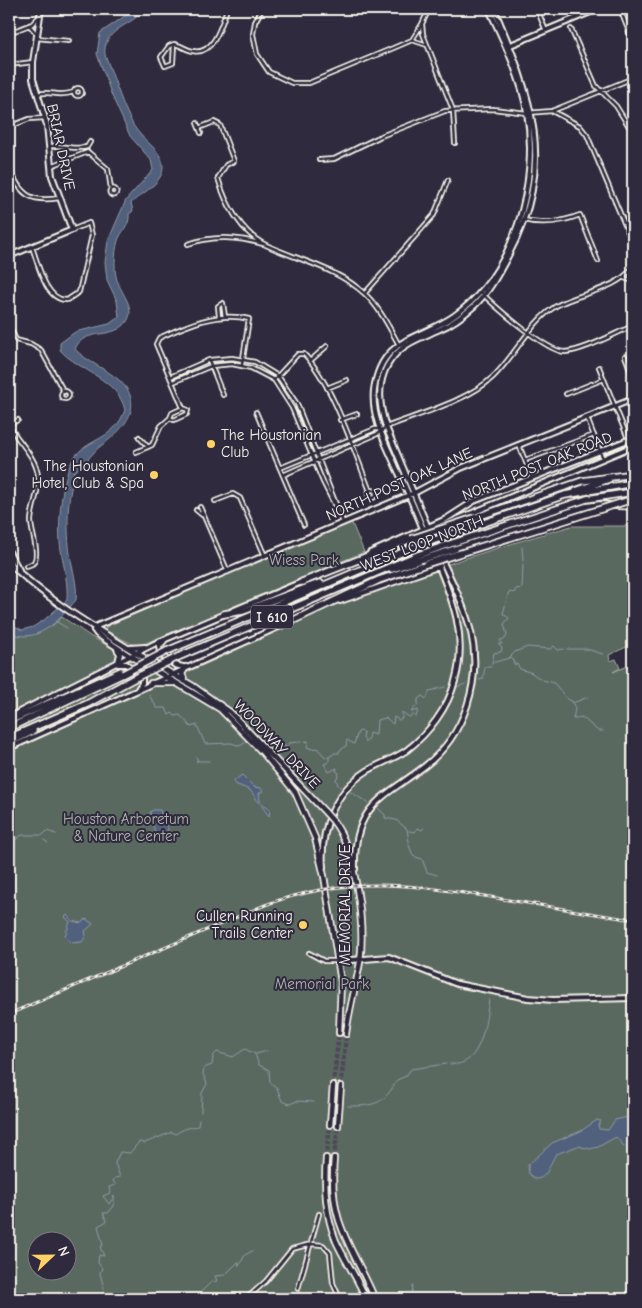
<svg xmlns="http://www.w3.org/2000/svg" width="642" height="1308" font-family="'Comic Neue',sans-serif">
<rect width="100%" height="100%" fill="#2f2a3d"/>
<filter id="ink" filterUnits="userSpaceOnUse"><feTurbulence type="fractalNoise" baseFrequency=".02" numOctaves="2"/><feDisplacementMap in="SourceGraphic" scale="10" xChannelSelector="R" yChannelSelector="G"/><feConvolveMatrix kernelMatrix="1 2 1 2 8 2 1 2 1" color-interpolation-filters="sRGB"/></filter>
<g filter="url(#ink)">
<path fill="#5a6960" stroke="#a7ada4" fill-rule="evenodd" d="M351,521l13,31 -223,93 -9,-1 -28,-14 3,-4z
M571,526h62v118l-24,11 1,6 6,-2 4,9 -7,4 20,-8v635h-624v-667l3,2 39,-7 11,-10 28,19 78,43c42,-15 83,-37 124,-56 90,-39 185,-70 279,-97zM38,1240h30v30h-30z"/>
<path fill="#51607b" stroke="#929aa7" d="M135,9h10c-13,17 -43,20 -40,46 8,19 21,64 34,78 8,10 24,19 24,34 0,16 -22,27 -32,36l2,8 -4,3c1,11 -5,14 -10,24 -4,9 -5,29 -3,38 3,17 24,33 8,49 -14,14 -40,3 -49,24 12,13 30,19 44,31 27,24 6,49 -17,65 -11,8 -17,21 -29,27l3,2c-10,20 -9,59 -6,80 2,16 8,30 6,46 -17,20 -39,46 -67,32v-9l13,7 11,-3 11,-7 23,-20c1,-17 -3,-33 -6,-50 -4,-23 0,-75 14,-94 15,-18 40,-17 50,-46 -7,-31 -46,-39 -65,-60v-7l15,-11 34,-8 10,-7 -2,-16 -10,-21 -2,-18 3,-21 18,-41 27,-30 -2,-10 -21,-24 -18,-40 -15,-42 3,-21z
M242,775l12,12 7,1 2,3 -4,2c0,13 4,9 11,16l-1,7 -19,-26 -15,-6 -1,-3z
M153,810h7c1,7 6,12 8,19l-5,10 -7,-2 -6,-25z
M67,915l5,6 9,2 5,-4 7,5 -8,7 1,5 -4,6 -11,1 -6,-7 5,-14 -5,-5z
M633,1116v32l-9,-2 -8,-9 -18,10 -8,2 -12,-3 -22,8c-7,10 -8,25 -21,25l-6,-5 -1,-9 24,-22 29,-12 16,-11 4,1 -3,4 1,4 9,1 7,-10z"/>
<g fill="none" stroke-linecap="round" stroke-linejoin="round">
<path stroke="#929aa7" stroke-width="1" d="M522,547l1,14
M55,621l12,7
M567,649h19l17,5
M511,657l4,8 2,-1 3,5 12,4 8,6
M492,663l17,-5 6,-6 12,-5 23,2 4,-3 4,4 6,-1
M492,664l2,-11 7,-1 1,-4 -4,-4h4l-2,-4 5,-1 2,-4 -3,-11 5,-6 -6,-4 5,-20 1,-2 5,1 2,-4 6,-1 1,-24
M479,680l4,-1 2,-12h6
M543,680l11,3 13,16 5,2 3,8 -2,10 9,-2 16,14h5
M458,687l7,-3
M149,695l8,13h9l3,7 3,-2 3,3 5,-1 11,12 6,-2 8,19 26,-1 9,3 6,-4
M573,703l15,-6
M260,734l10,2 16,11 3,-4 19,-2 -1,6 5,2 5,-1 8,9h4v5l-5,2 5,8 8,-4 -1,3 3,2 -3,7 2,5 3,3
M196,757l2,3 -2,1h13
M329,757l6,-4h4v-2l7,-5 1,-6 7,4 4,-12 3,-1 3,2 -1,4 2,5 3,-2 1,-7 7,2 1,-15 9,-2 7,6 1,-7 5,3 3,-2v-6l7,5 4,-2 3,2 2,-7 -7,2 7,-8v-5l4,-3 4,3 4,-8 15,-4
M349,791l19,12
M378,808l7,7v3l11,2 11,9 2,13
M409,831l6,1 3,-4 4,2 2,-2
M44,840l4,3
M9,844l13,-9h21l4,-4 9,3
M409,845l4,11 9,3 5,13 10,3
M9,867l6,3
M9,876l2,1
M492,988l2,-3
M256,1054l11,-3
M450,1064c32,5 36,-44 39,-65
M348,1106c28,0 36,-2 49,-26l9,-4 5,-7 35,-5
M201,1112l1,-19 5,-9 -4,-10 1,-6 8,-3 1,-9 4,-4 16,5 12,-8 10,5 4,11 10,5 1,12 7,6 5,13 8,3 7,-3 17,1
M98,1299l5,-3 1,-7 -4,-16 2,-5 -4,-5 1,-8 5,1 -4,-9 3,-2 -5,-19 9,-5 -4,-8h5l6,-7v-10l-5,8 -6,-8 7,-3 -1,-6 7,-2 -3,-4 2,-3 5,-1 -5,-14 5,-11 10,1 9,-11 6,1 27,-11 4,2c5,-5 15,-7 22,-8l1,-6
M194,1299l17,-17 6,-1 -2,-5 10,-1 13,-13 1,4 6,-11 7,-4
M411,1299l2,-13"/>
<path stroke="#4d4857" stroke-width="4.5" stroke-dasharray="4.5 2" stroke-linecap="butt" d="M333,1085l6,-52
M341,1086l5,-52
M326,1158l4,-33
M334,1158l4,-32"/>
<g stroke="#f4f1e8" stroke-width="6">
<path id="street" d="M262,9l-7,13 -2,12 4,20 12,18 23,11h17l82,-34 21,-9 10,-16
M429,9l-7,15 1,10 30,76 2,33
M537,9l9,22
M578,9l3,7
M620,9l13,33
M57,10v-1
M29,25l8,9
M571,29l25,57 20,20 17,27
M9,33l23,-9 6,-6
M36,38l33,3
M412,40l15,5
M174,44c7,1 12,6 19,7 21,5 29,-28 34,-42
M174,44l-1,19 -8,3 -4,-9 8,-11z
M9,65l24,-3
M74 92a4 4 0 1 1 8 0a4 4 0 1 1-8 0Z
M37,94c16,-4 19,4 37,-2
M552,111l28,15 7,9 46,109
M197,123l4,10
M9,127l20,-8 16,-1
M199,128l15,-6 6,3 14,36 -8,4 -8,13c7,25 24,56 48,67 34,16 71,23 99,49 15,14 24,33 34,51
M50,146c14,-1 25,4 37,1l3,-5
M319,160l15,-1 47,-23 64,-25 48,-2 34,4 25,-2 81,-33
M51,166l37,-14 20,17 3,20
M9,167c11,27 20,36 50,31
M109.5 192a3.5 3.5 0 1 1 7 0a3.5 3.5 0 1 1-7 0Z
M519,219c22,6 41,4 61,-4l18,46
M188,244c26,-9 49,-7 75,0
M32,247c6,16 13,54 35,53l12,-8 13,-57 -3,-12 -17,7
M624,278l9,3
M481,292c13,14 66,60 84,60 19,-1 50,-19 68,-26
M365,293l69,-78 14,-35
M219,317l-1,-11 5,-3 2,14
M9,325l7,15 15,4 10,6 23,42
M625,356l8,21
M209,360l14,35
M310,361l17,-15
M599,367l28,69
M170,377l39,-17 23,-2 23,4 23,14 19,28 46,118
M274,380l24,-26h6c29,30 50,97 66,137
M173,382l38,-16 21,-2 19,4 23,12 18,28 31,74 20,40
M327,388l20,-8
M61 395a4 4 0 1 1 8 0a4 4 0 1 1-8 0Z
M566,394l38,-15
M183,408l-27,-64 3,-6c28,-13 59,-27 90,-19l-7,46
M183,408l5,2 -1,4 -13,6 -4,-2 2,-5z
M256,412l48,113
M587,418l16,41
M340,420l17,-6
M9,424c7,16 22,27 27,43 7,19 -4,36 -5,54 0,11 8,29 4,39 -1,4 -5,5 -9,6
M9,425l9,-5
M139,437l9,10
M519,445l13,33
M136,452l16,-7 9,-19 9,-8
M525,460l69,-25
M280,468l95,-39h4
M283,475l94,-41 9,-7c33,-13 82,-26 107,-50 22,-21 37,-55 63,-71 24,-14 60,-15 77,-39
M368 494a4 4 0 1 1 8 0a4 4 0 1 1-8 0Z
M215,501l18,-7 7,4 25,58
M200,507l28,65
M196,510l6,5
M309,953l15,8h13
M298,1289l21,-75
M246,1299l20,-18 26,-32 19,-5 12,1 7,8 3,30 7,16"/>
</g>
<g stroke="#f4f1e8" stroke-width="8">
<path id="secondary" d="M508,46l90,-37
M9,256l63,-26 -20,-54 -5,-51 -14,-46v-17l8,-53
M434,529l199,-83
M437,549l-51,-122c-8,-24 -10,-50 8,-71 12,-14 29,-19 46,-27 12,-5 24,-14 34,-23 15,-14 25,-33 34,-50 49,-92 24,-159 -14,-247
M9,552l10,18
M370,553l76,-34 28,-18 159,-63
M9,563c41,39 80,61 127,90
M340,601l100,-35
M232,611l72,-30
M94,630l3,-4 317,-133 47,-25 172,-69
M94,630l3,4 33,22
M164,641l-5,5 1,8 15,11 8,2
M130,648l15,-1
M117,649l3,5 -2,8
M118,664h8l16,11v8l-4,6
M9,717l145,-73 71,-30
M9,748l285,-128
M323,867c-3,-38 11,-75 44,-96 13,-8 27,-12 40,-21 22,-17 41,-42 48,-69 14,-48 -5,-87 -23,-131 -12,-28 -23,-56 -36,-83 -10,-23 -25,-50 -22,-77 7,-53 45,-50 80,-74 61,-43 85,-133 73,-204 -6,-36 -23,-70 -38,-103
M355,869c-2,-64 27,-70 70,-103 40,-31 57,-85 46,-134 -6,-25 -19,-51 -30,-74
M339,961l50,-4 68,27 71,14 25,2 80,-2"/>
</g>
<g stroke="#f4f1e8" stroke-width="8">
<path id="primary" d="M136,653l57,33 37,26 95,100
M131,656l89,53 43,44 32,39 20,46 9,38 17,106 -2,51
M185,681l-3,-7 4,-7
M151,683h23
M333,821c23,29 32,104 27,141 -4,24 -11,47 -14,72
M330,1125l3,-40
M338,1126l3,-40
M326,1158c-2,29 -1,56 10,83 9,20 22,38 30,58
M334,1158c-6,66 17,85 41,141"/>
</g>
<g stroke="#f4f1e8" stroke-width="9">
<path id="highway" d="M576,491l33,-12
M474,518l108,-37 51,-7
M449,535l116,-40 68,-12
M453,543l134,-44 46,-7
M455,549l130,-42 14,-2 34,1
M392,569l28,-9
M302,582l109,-43
M224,614l19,-3 77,-28
M294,620l85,-40 47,-16
M167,651l248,-104
M178,657l240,-102
M9,721l112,-50
M9,728l114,-54
M9,738l78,-34 46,-25
M9,743l24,-12"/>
</g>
<use href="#street" stroke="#2f2a3d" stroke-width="2.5"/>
<use href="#secondary" stroke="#2f2a3d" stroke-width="4"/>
<use href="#primary" stroke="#2f2a3d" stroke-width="4.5"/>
<use href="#highway" stroke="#2f2a3d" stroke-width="5.5"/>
<g stroke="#f4f1e8" stroke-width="3">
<path id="rail" d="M9,1014l256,-109c85,-31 151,-20 237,-6 44,7 87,14 131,21"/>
</g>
<use href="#rail" stroke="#2f2a3d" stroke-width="1" stroke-dasharray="4" stroke-linecap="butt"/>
<g stroke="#f4f1e8" stroke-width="8" stroke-linecap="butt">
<path id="primary-bridge" d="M325,812l8,9"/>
</g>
<g stroke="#f4f1e8" stroke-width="9" stroke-linecap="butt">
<path id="highway-bridge" d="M411,539l63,-21
M415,547l34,-12
M418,555l35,-12
M420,560l35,-11
M426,564l207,-65
M123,674l44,-23
M133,679l45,-22"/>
</g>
<use href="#primary-bridge" stroke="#2f2a3d" stroke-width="4.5"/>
<use href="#highway-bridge" stroke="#2f2a3d" stroke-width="5.5"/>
</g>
</g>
<g fill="#ffd166" stroke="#2f2a3d" stroke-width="2">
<circle cx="211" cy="444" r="5"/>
<circle cx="154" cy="475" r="5"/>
<circle cx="303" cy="925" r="5"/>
</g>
<g text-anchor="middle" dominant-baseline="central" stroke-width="4" stroke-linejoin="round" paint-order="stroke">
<rect fill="#2f2a3d" stroke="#b9b5b5" stroke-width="1" x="251" y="605.5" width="42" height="23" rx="4"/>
<g font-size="14" font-weight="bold" fill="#f4f1e8">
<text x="272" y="617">I 610</text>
</g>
<g font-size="15" fill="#f4f1e8" stroke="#2f2a3d">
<text transform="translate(61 147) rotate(78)">BRIAR DRIVE</text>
<text transform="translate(537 466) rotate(-22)">NORTH POST OAK ROAD</text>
<text transform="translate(399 484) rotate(-24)">NORTH POST OAK LANE</text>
<text transform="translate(422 543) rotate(-21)">WEST LOOP NORTH</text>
<text transform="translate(277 744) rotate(46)">WOODWAY DRIVE</text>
<text transform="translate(345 905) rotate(-90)">MEMORIAL DRIVE</text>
</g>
<g font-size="15" fill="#f4f1e8" stroke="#2f2a3d" text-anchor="end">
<text x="221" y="435" text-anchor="start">The Houstonian<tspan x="221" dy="17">Club</tspan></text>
<text x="144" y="466">The Houstonian<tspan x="144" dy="17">Hotel, Club &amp; Spa</tspan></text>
<text x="293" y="916">Cullen Running<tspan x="293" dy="17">Trails Center</tspan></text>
</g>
<g font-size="15" fill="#afb4ab" stroke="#2f2a3d">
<text x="304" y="560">Wiess Park</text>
<text x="126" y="819">Houston Arboretum<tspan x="126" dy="17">&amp; Nature Center</tspan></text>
<text x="322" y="984">Memorial Park</text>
</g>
</g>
<rect width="642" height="1308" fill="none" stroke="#2f2a3d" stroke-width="30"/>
<rect x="15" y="15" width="612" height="1278" fill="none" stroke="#f4f1e8" stroke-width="2" filter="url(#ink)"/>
<g transform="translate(52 1256) rotate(68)"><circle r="24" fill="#2f2a3d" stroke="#7e7a81"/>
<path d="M0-4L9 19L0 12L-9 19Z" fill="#ffd166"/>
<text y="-8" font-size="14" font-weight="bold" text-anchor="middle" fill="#f4f1e8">N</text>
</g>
</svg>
